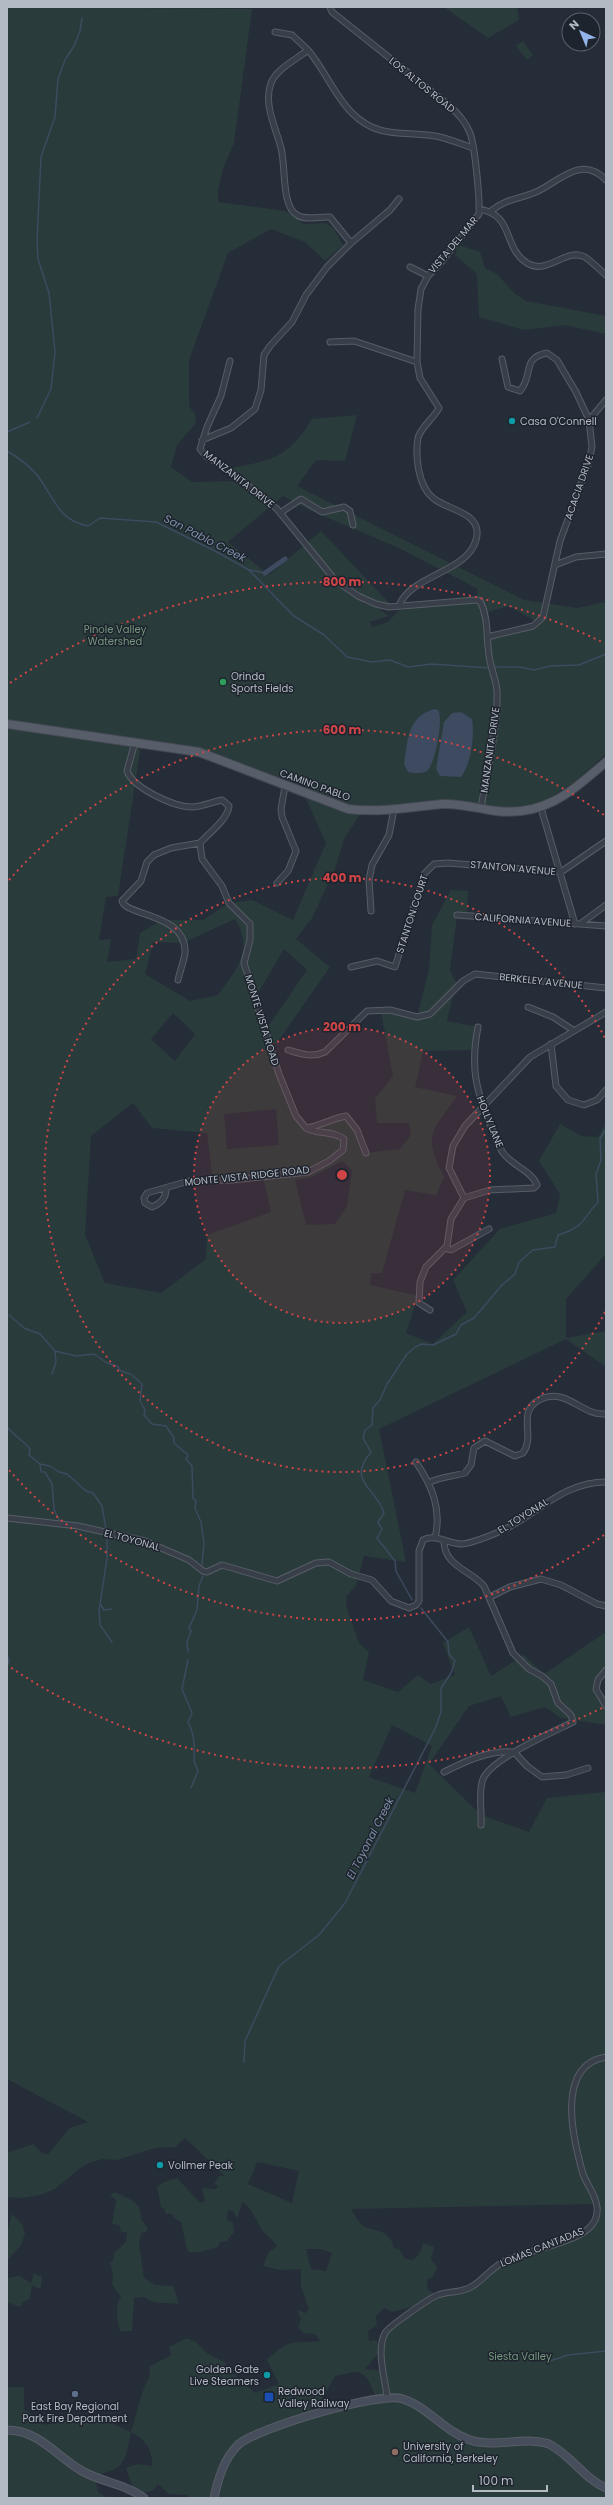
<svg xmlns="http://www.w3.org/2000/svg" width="613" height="2505" font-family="Poppins,sans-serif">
<rect width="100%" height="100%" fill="#252d38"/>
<path fill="#2a3b3b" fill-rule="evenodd" d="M7,7l245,2 -18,134 -11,26 -5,21v12l67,9 19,13 22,-1 8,6 9,16 -18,16 -20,-19 -34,-13 -43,24 -39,107v46l6,8 1,9 -19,22 -6,22 21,15 47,-1 -12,-12c44,-9 60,-9 85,-50l45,-4 -12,46 -29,-1 -19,26 227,114 53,8 29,-6v152l-33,29 -34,21 -27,4 -55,-3 -95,6 -18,28 -9,30 -23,49 -16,21 34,28 -54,77 -7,-1 27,73 10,12 40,-12 11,14 9,23 34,-4 11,-14 -2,-12h-32l-2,-24 18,-23 -12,-65 36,6 12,-47 3,-45 19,-35 17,1 -1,25h-10l-7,54 8,16 -4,5 -7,30 31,6 -4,23 -51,1 -8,36 42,9c-25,36 -35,38 -13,81l-8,18 -31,-5 -23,83h-11l-1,12 48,11 -12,37 27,11 34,-32 -14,-32 47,-51 56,-16 4,-19 -21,-33 21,-37 22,12 16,1 8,-14v131l-40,45v39l40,-7v36l-40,-28 -187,90 27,133 -42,-6 -8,29 -9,11 -1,10 13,37 10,9 -6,28 35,12 20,-17 13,9 24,-9 -12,-32 26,-16 22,49 33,-21 20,19 62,-42v38l-10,14 10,22v19l-45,-7 -16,-11 -34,10 -10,-21 -32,10 -40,58 52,51 48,17 18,-34 59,-6v706h-417l-2,-3 -18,-1 -11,-10 -5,6 -13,5 -9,-12 -5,-15 11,-4 15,2c1,-16 -7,-27 -21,-34 -3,12 -3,27 -13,35 -5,4 -17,6 -23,10l3,15 10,6h-101v-111h17v22l20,16 48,-10 39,17 11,-39 8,-18 -1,-8 22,-12 -2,-8 18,-9 9,4 12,12 18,9 -1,5 8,5 22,20 24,-9 -12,-24c22,-22 25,-16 53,-19l-5,-7 -11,-1 -6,-6 3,-8 -4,-9 9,3 3,-4 -8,-22v-18l-21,1 -17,-4 6,-14 8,-6c-4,-7 -11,-10 -15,-16 -7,-10 -9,-22 -20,-28l-4,15h-2l-3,-6 -5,-1 -1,10 6,3 1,9 -7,9 -7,1 -2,5 -17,5h-12l-2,-3 -6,-27 -6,-3 -3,-5 -7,-1v-4l-4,-2 -4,-20 7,-5 13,-4 23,25 5,-2 -3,-13 14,1 2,-3 -4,-2 5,-8h6l-40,-38 -10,9 -20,1 -38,12 -14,-1 -12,3 -12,7 -24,20 -15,6 -17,3 -16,-1v-44l26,-9 9,9 6,1 22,-26 18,-6 -81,-43zM283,496l24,13 92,39 79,41 -2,11 -41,3 -37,8 -10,11 -16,5 -2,-5 19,-6 -13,-9 -14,-4 28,1 -69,-73 -52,44 -41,-33zM509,606l28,16 -21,9 -29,6 -2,-24zM135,742l86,17 82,33 23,51 -33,77 -41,-20 -23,3 -26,17h-41l-22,13 -4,26 -29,3 4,-23 -12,1 7,-43 12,-1 22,-145zM235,919c19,31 2,50 -17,76l-28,6 -45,-27 8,-32 30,1zM284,949l23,21 -42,61 -10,-33zM173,1013l22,21 -20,27 -24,-22zM133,1103l19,25 55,5 6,48 50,-4 8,35 -64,23 -1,24 -45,34 -56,-10 -20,-48 6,-99zM276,1109l3,36 -52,4 -3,-35zM342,1161l10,9 -5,36 -12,18 -29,1 -11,-45 17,-3zM392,1725l40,21 -17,47 -46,-16zM257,2162l42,9 -7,32 -44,-19zM596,2204l-1,17 -14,13 -79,28 -31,25 -34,8 -10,-6 1,-10 5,-2 4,-10 -6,-8 3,-12 -11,-4 -3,10 -7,7 -8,-1 -6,-10 -5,-1c-4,-16 -12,-16 -26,-20 -7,-2 -13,-12 -17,-19zM306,2249h14l12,4 -6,18 -15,-2zM420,2305l-35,29 -4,15 -5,-9 -7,1 -1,-10 9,-6 -1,-9 8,-8 8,4zM381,2350l2,21 -18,-2zM354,2372c16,0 16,16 23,26l-74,20 17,-15 15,-27z
M444,7h73l2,13 -31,18z
M523,41l10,14 -6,5 -11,-14z
M459,245l21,7 5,16 12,6 17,19 12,8 80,15v18l-41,-9 -41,5 -45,-13 -2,-43 -22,-19z
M115,2192c13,7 27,9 26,27l7,9 -2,4 -5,1 -2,11 5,34 11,7 18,1 6,18c-12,-2 -26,1 -35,-7l-10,1 -2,33h-12c-3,-12 -6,-23 1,-34l-9,-12 1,-12 -3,-10 4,-4v-6l12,-11 1,-10h-6l-2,-7 -7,-1 4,-24 -6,-5z
M12,2214l10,10 3,10 -4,11 -14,16v-29z
M34,2273l8,4 -1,10 -2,2 -7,-4 -2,14 -7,3 -3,5 -13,-5v-24l13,-2 11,7z"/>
<path fill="#3d4a5f" d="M434,709l4,1c6,7 -3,55 -11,61 -5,3 -13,2 -19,1l-4,-8c4,-24 3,-47 30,-55z
M461,712l11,7c3,16 -1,45 -11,58l-21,-1 -4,-7 8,-47 8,-9z"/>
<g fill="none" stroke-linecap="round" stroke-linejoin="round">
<path stroke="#3d4a5f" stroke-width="1.5" d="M37,418l14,-29 4,-37 -6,-59 -11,-34 -1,-19 4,-83 14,-40 3,-38 7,-19 9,-14 6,-15 2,-13
M7,432l23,-10
M7,451c14,8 28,19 37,34 12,19 18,36 44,41l12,-8 56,4 61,30 32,18 45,46 30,19 23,22 25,5 18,-2 18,7 23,-3 59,4
M250,570l15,3
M493,667h27l14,3 16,-4 29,-1 27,-11
M9,1315l15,13 16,6 15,17 21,5 18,-2 13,9 10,3 4,5 9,3
M52,1374l4,-12 -1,-11
M132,1375l10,9 -2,17 5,9 -1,5 8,9 14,2 8,12v5l14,12 -2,4 6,7 1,32 3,3 -1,7 6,14 3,21 -2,22
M7,1410v-1
M7,1427c7,9 17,14 23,22l-1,6 11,9 10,2 9,6 8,2 19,17 7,2 9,13 4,23
M40,1464l1,8h4l7,12 2,25 5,11
M107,1536v22l-8,53 1,14 12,17
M412,1600l-16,-29 -1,-10 -18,-23 5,-9 -4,-7 6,-9c-8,-26 -38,-31 -13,-61l-8,-14 2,-8 7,-5 1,-17 7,-8 7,-16 20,-30 7,-6 7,-4 12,1 23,-11 5,-9 13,-7 28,-33 13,-11 4,-12 14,-12 22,-3 3,-12c27,-8 23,-15 40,-33l-2,-28 5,-14 -1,-21 6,-10
M101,1605l3,5 7,-1
M188,1652l-1,-10 4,-11 -2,-3 8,-18 2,-24 4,-10
M7,1653l2,9 -2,4
M188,1660l-6,29 10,24 -4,9c6,11 7,26 6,37 0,4 3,9 4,12l-7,17
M244,2062l1,-21 34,-75 40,-31 26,-32 90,-174 6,-17v-24l10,-15 4,-12 -6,-7 -1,-12 -27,-34
M550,2361l18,-6 38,-4"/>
<path stroke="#3d4a5f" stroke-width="5" d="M265,573l20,-14"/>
<g stroke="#575d67" stroke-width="7">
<path id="street" d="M330,7l2,5 118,94c8,8 16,16 20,27 5,13 10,67 9,81l-36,46 -15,16 -7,13 -3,20 -1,53 3,16 19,30c-5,10 -19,20 -21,30 -3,18 0,48 15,60 15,13 51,14 43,42 -9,33 -66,35 -77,66
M275,32l17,3 16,15
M479,209c36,6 23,38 48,54 20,13 39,-16 58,-6 7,5 14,12 21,18
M491,211c14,-12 29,-12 45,-19 23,-10 45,-38 70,-12
M351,243l-21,-26c-10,-1 -24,4 -33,-2 -16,-9 -11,-50 -16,-67 -5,-20 -18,-44 -10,-65 5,-14 26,-24 37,-33 17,20 26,45 44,63 26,26 50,18 83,23 12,2 26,8 38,12
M410,267l18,9
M330,342l24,-1 63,21
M230,361l-9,35 -14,31 -7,22 6,7 21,13 50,40 58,71 23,16 18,8 13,3 87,-7 4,1c9,17 6,36 9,54 1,12 7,23 8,36 1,39 -10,79 -16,117
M589,420l17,-20
M202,440l29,-12 24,-19 6,-19 3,-35 6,-9 22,-24 14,-27 21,-28 24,-24 39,-33 9,-11
M280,513l21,-14 21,13 22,-5 6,4 3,14
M555,565l21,-8 30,-3
M487,637l46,-11 10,-9 17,-76 28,-76 4,-18 -3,-27 -13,-28 -19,-32 -10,-7c-26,5 -13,22 -27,38l-12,-4 -6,-28
M135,742l-8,29c6,17 47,36 65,36 9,0 20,-5 30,-7l7,6c-1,13 -20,27 -29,37l2,16 20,27 7,17 21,21v16l-6,23 35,111 17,42 10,12c14,-2 24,-9 40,-12l11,14 9,23
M541,808l34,116
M277,883l11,-12 8,-20 -14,-34 -1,-8 4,-23
M371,911l-2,-31 3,-15 17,-30 5,-26
M457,915l123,9 26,-19
M580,924l26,2
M351,967l26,-6 18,6 29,-93 10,-10 14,-1 113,9 45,-31
M178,980c2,-9 6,-19 7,-27 2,-40 -60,-37 -63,-52l19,-20 6,-19 7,-7 17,-7 29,-5
M528,1007l25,10 20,13
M551,1044l5,42 12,14 16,5 13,-5 9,-10
M288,1050c13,4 24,8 37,2l42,-41 23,-1 27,7 13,-3 33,-33 12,-7 131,14
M166,1189c0,9 -6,15 -14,18l-7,-4 -1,-5 3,-5 42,-12 43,-1 76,-8 21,-11 14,-11 1,-11c-12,-9 -26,-4 -38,-11
M464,1198l-15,-30 4,-22 12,-20 65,-69 76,-45
M445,1248l6,2 38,-21
M430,1310l-11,-7 1,-21 6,-15 21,-21 4,-27 13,-21 26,-8 44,-2 3,-3c-5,-14 -24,-19 -33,-31 -6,-7 -8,-17 -12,-25 -16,-38 -22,-61 -14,-102
M416,1462c16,24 26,47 19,76
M430,1482c14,-6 21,-5 35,-9l6,-8 3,-17 11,-7 30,15 8,-3c13,-18 -7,-40 16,-53 27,-14 42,16 67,14
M7,1518l71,8 67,15 44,19 14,11 4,1 15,-7 55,16 39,-18 13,-1 22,12 21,6 19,21 18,7 7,-3 3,-4v-50l4,-11c11,-7 26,4 39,4 11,-1 21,-6 32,-10 39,-14 65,-52 112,-52
M444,1541c0,25 26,29 40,45l29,67 16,16 13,7 9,8 7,19 13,12 2,7c-20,10 -82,37 -90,57 -5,12 -1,32 -2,46
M490,1597l20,-10 31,-8 20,6 36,19 9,2
M606,1670l-8,10 -2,9 10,17
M444,1772c22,-11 45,-22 70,-20l13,14 15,11 24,-2 22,-7
M387,2396c-2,-18 -11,-45 -2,-63 3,-6 46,-36 53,-38 11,-4 23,-2 33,-8 13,-7 21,-21 36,-27 22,-10 63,-16 81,-31 7,-6 10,-13 9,-22 -1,-12 -10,-22 -14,-33 -10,-35 -28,-109 23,-117"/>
</g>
<g stroke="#575d67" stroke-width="9">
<path id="secondary" d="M7,2430c32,0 49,26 75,41 19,11 44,13 62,27
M214,2498c4,-19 10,-40 25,-54 19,-16 141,-53 164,-45 25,8 42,33 67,41 22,8 59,-4 79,4 22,11 34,34 57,44"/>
</g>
<g stroke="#424852" stroke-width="10">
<path id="primary" d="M7,724l192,28 149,57c32,4 62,-2 94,-5 18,-1 37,5 54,7 49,6 76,-20 110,-49"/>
</g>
<use href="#street" stroke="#393f49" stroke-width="5"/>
<use href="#secondary" stroke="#474e5b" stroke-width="7"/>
<use href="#primary" stroke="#575e69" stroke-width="8"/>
</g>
<circle cx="342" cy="1175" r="148" fill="#cf4547" fill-opacity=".12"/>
<g fill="none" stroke="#cf4547" stroke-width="2" stroke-dasharray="2 4">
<circle cx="342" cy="1175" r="148"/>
<path d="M605 1312A297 297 0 1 1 605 1038"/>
<path d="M604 1535A445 445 0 0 1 9 1470M9 880A445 445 0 0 1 604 815"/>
<path d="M602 1708A593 593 0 0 1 10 1667M10 683A593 593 0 0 1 602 642"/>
</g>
<g fill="#0f9aa8" stroke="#1e242d" stroke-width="1.5">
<circle cx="512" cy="421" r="4"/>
<circle cx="160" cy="2165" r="4"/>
<circle cx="267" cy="2375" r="4"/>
</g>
<circle fill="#2e9e5b" stroke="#1e242d" stroke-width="1.5" cx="223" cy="682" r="4"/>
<circle fill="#5c6f8a" stroke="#1e242d" stroke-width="1.5" cx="75" cy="2394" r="4"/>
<rect fill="#1a4fb4" stroke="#1e242d" stroke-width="1.5" x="264" y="2392" width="10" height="10" rx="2"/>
<circle fill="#8d6e63" stroke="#1e242d" stroke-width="1.5" cx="395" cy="2452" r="4"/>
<g text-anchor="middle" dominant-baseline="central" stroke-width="3" stroke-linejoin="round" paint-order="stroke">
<g font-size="10" fill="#b4bac4" stroke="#1e242d">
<text transform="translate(422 85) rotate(39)">LOS ALTOS ROAD</text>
<text transform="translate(453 245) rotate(-50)">VISTA DEL MAR</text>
<text transform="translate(239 479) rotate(38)">MANZANITA DRIVE</text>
<text transform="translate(579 487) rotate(-71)">ACACIA DRIVE</text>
<text transform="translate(490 750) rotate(-82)">MANZANITA DRIVE</text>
<text transform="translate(315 785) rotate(20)">CAMINO PABLO</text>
<text transform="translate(513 868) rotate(5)">STANTON AVENUE</text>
<text transform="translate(412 914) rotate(-72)">STANTON COURT</text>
<text transform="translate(523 920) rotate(4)">CALIFORNIA AVENUE</text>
<text transform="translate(541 981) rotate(6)">BERKELEY AVENUE</text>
<text transform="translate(262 1020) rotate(73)">MONTE VISTA ROAD</text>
<text transform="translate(490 1122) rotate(68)">HOLLY LANE</text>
<text transform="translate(247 1176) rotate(-6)">MONTE VISTA RIDGE ROAD</text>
<text transform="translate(523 1516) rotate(-32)">EL TOYONAL</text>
<text transform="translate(132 1540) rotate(15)">EL TOYONAL</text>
<text transform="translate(542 2247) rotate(-22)">LOMAS CANTADAS</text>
</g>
<g font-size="10" fill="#b4bac4" stroke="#1e242d" text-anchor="start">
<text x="520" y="421">Casa O'Connell</text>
<text x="231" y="676">Orinda<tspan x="231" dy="12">Sports Fields</tspan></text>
<text x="168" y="2165">Vollmer Peak</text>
<text x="259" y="2369" text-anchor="end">Golden Gate<tspan x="259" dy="12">Live Steamers</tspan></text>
<text x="278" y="2391">Redwood<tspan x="278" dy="12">Valley Railway</tspan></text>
<text x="75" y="2406" text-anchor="middle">East Bay Regional<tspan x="75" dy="12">Park Fire Department</tspan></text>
<text x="403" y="2446">University of<tspan x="403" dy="12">California, Berkeley</tspan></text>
</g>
<g font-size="10" fill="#75977e" stroke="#1e242d">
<text x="115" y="629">Pinole Valley<tspan x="115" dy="12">Watershed</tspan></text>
<text x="520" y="2356">Siesta Valley</text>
</g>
<g font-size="11" font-style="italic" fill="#7f90a9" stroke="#1e242d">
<text transform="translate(205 538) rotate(27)">San Pablo Creek</text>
<text transform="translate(370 1838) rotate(-63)">El Toyonal Creek</text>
</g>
</g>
<circle cx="342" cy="1175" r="6" fill="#cf4547" stroke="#1e242d" stroke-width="2"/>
<g font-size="12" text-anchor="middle" font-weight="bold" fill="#cf4547" stroke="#1e242d" stroke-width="3" stroke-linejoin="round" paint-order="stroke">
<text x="342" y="586">800 m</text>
<text x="342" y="734">600 m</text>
<text x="342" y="882">400 m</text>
<text x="342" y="1031">200 m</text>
</g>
<rect width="613" height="2505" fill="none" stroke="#b4bac4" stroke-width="16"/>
<g transform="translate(581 32) rotate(316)"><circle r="19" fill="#1e242d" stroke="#5a6069"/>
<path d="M0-3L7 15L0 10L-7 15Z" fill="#93b4ea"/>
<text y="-6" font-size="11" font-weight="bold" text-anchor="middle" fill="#b4bac4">N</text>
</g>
<path d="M473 2485v6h74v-6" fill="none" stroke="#b4bac4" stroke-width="2"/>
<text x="479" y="2485" font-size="12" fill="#b4bac4" stroke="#1e242d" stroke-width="3" paint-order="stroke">100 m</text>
</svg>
